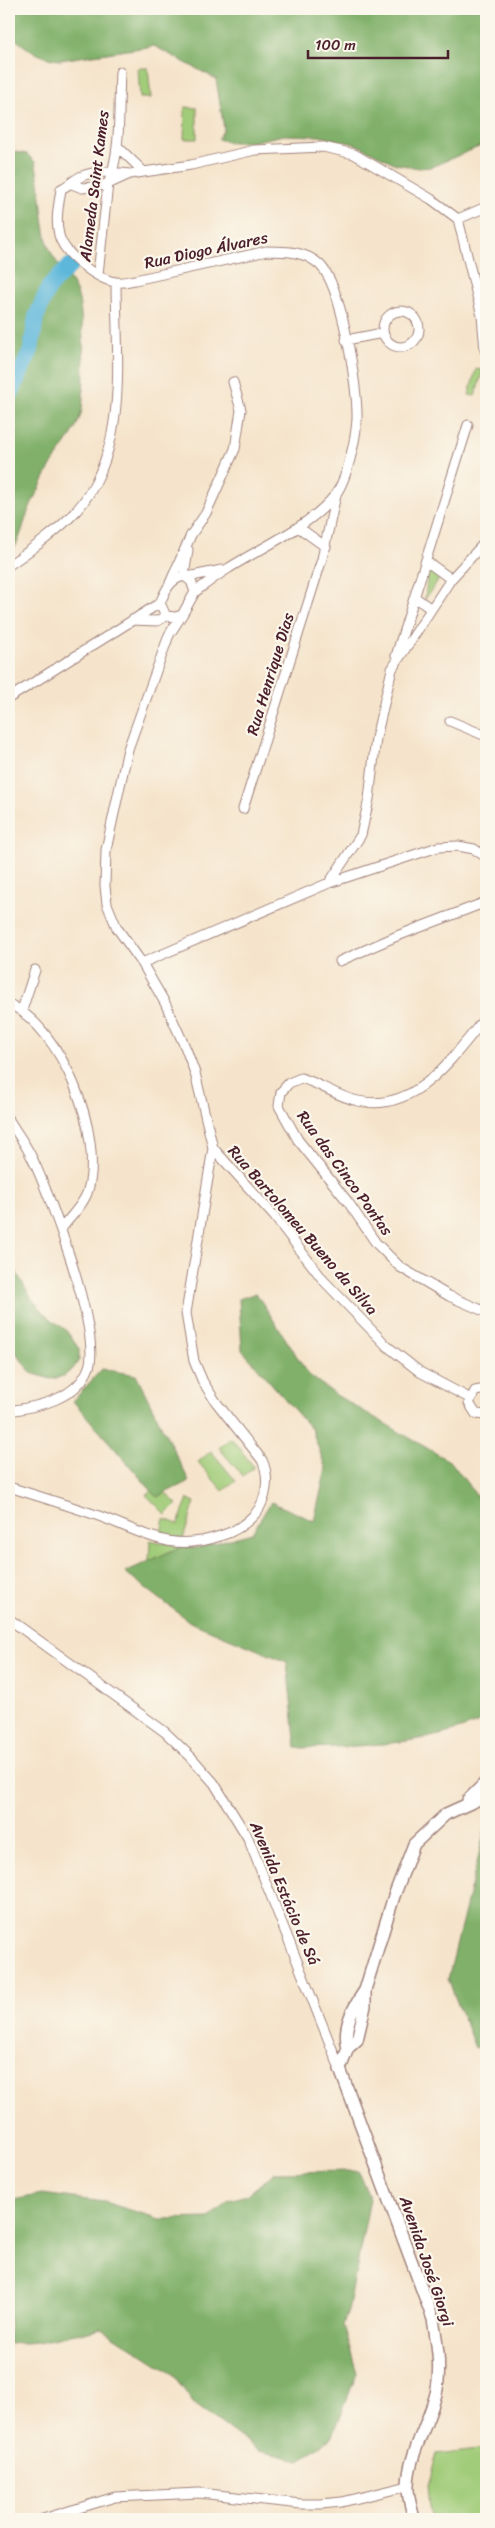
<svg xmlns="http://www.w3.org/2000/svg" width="495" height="2528" font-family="Sriracha,sans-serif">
<rect width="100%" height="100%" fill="#fbf7ec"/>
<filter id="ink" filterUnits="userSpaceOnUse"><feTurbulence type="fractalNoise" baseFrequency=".02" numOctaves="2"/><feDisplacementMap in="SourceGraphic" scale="10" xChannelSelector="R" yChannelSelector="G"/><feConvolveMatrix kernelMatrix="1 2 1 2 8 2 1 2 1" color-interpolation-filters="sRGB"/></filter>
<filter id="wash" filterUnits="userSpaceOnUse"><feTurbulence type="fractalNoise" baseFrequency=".0096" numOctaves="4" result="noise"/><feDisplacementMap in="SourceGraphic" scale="20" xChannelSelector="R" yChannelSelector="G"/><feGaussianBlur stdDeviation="1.12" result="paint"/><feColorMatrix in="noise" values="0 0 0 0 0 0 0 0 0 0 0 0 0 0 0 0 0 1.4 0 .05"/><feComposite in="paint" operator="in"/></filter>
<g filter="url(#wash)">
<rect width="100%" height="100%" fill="#f5e4cb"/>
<path fill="#a1cc79" stroke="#767652" d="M138,68h10l3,30h-11z
M185,107l12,1v31h-13z
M476,369l7,1 -8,26 -6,-1z
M431,569l10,7 -16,23 3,-29z
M231,1438l23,29 -11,9 -24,-28z
M211,1451l25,30 -13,10 -25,-29z
M158,1486l19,18 -11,11 -20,-20z
M188,1499l7,3 -13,40 -22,-6 4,-17 14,5z
M150,1540l32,7 -33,14z
M486,2448v71h-55l-3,-35 9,-30z"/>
<path fill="#80b069" stroke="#65684a" d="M9,9h477v135l-55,23 -12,1 -23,-4 -41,-20 -36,-8 -35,-1 -33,7h-22l-11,-3 6,-10 -8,-50 -62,-33 -94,14c-19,-1 -38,-14 -51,-27z
M9,151l18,3 8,8c7,26 6,53 12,79 5,21 22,33 30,52 7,16 9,104 4,121 -7,25 -27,42 -37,65 -4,10 -10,18 -14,28 -7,15 -9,36 -21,48z
M9,1259l22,39 16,18 19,14 13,19v11l-6,9 -9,7 -13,3 -20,-6 -22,-30z
M256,1293l53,82 27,20 115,67 28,37 7,46v174c-54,26 -130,28 -190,29l-9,-86 -97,-40 -65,-50 55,-25 16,1 56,-15 19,-31 43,19 12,-52 -14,-39 -70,-80 -3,-51z
M102,1369l34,6 53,106 -32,16 -84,-96z
M486,1826v218l-11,4 -27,-69z
M358,2171l12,28 -22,112 -5,14 14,48 -25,65 -32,22 -41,-9 -66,-48 -20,-29 -71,-46 -63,14 -30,2v-143l33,-7 62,8 56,17 49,-1 20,-18 18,-5 28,-23z"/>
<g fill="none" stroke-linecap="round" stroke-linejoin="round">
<path stroke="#5db7db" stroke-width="16" d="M9,398l22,-48 5,-33 13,-30 22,-22"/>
</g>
</g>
<g filter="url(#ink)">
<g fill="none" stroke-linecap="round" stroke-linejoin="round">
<g stroke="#a0827b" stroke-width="11">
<path id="minor" d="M117,146l27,26
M130,174c-15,-2 -33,-4 -48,2 -7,3 -13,9 -21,13 -2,15 -6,30 -2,46 4,18 38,45 57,47 6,1 13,-1 19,-2l132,-29c18,0 39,0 53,14 22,21 38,123 37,154 -1,19 -10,61 -22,76 -24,31 -73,52 -106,73 -12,7 -23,16 -34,24
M72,184l10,4 10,-1 16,-3 22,-10 61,-9 64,-15 68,-3 31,7 77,45 27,20 24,97 3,34
M458,219l28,-12
M98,274l10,-90c14,-34 10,-75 12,-112
M383 329a18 18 0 1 1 36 0a18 18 0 1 1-36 0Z
M346,340l37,-7
M298,527l28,20
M426,561l25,18
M9,565c23,-16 49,-34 68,-55 53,-62 39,-153 39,-228
M184,576l7,5 4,11 -13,23 -7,2 -9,-1 -6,-13c6,-13 9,-23 24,-27z
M184,576l4,-26
M187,577l35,-7
M170,583l21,-48 15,-22 29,-64 6,-39 -8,-28
M416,598l15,11
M132,620l25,1 9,-5
M396,656l72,-231
M9,698l151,-95
M450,721l36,15
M243,809l79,-250 14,-64
M329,883l32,-48 8,-36 7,-61 16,-69 59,-90 35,-38
M340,961l57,-25 89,-34
M142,963l187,-80 109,-36 20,-1 16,3 12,8
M9,1004c53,24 95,131 79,186 -3,13 -18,27 -26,38
M22,1010l13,-40
M486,1017c-32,38 -69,97 -128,84 -20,-4 -37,-17 -57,-23l-12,5 -8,9 -2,14 19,34 50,62 28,41 24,24 49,29 37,16
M9,1120c7,12 16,23 22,36 18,35 70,176 58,211 -11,32 -52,40 -80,44
M213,1148l61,68 50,65 63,65 33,26 49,26
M486,1389l-11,2 -6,12 7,11 10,1
M9,1487c29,9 58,18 87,28 46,16 73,39 124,21 14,-4 25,-11 35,-22 12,-14 15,-37 7,-54l-46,-58 -13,-20 -9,-21 -8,-48 27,-165 -18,-75 -9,-24 -21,-46 -23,-40 -25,-35 -10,-24 -2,-18 1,-36 22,-101 41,-114 13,-20
M9,1619l156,113 26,25 23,26 34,55 92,231
M43,2519l72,-22 84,-4 102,11h20l21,-2 66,-16"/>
</g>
<g stroke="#a0827b" stroke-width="14">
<path id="tertiary" d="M468,1800l18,-18
M365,1990v16l-8,34 -9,8 -8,21 93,250c4,23 8,46 4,70 -6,32 -28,62 -29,96 -1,11 4,24 6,34
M348,2048c-6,-21 5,-40 17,-58l29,-94 20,-52 32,-30 40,-18"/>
</g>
<use href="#minor" stroke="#fff" stroke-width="9"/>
<use href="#tertiary" stroke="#fff" stroke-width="11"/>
</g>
</g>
<g text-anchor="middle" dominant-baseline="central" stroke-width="4.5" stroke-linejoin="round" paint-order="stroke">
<g font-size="16" fill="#4a1f2b" stroke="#fbf7ec">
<text transform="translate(94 186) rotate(-83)">Alameda Saint Kames</text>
<text transform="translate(206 250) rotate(-12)">Rua Diogo Álvares</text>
<text transform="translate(270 674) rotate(-73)">Rua Henrique Dias</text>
<text transform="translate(345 1173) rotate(54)">Rua das Cinco Pontas</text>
<text transform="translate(303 1230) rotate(49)">Rua Bartolomeu Bueno da Silva</text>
<text transform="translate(285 1893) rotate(67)">Avenida Estácio de Sá</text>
<text transform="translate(427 2261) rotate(71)">Avenida José Giorgi</text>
</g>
</g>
<rect width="495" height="2528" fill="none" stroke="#fbf7ec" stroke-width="30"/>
<path d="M308 50v8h140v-8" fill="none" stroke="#4a1f2b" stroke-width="2.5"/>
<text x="315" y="50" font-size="15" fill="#4a1f2b" stroke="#fbf7ec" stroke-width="4" paint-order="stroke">100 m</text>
</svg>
